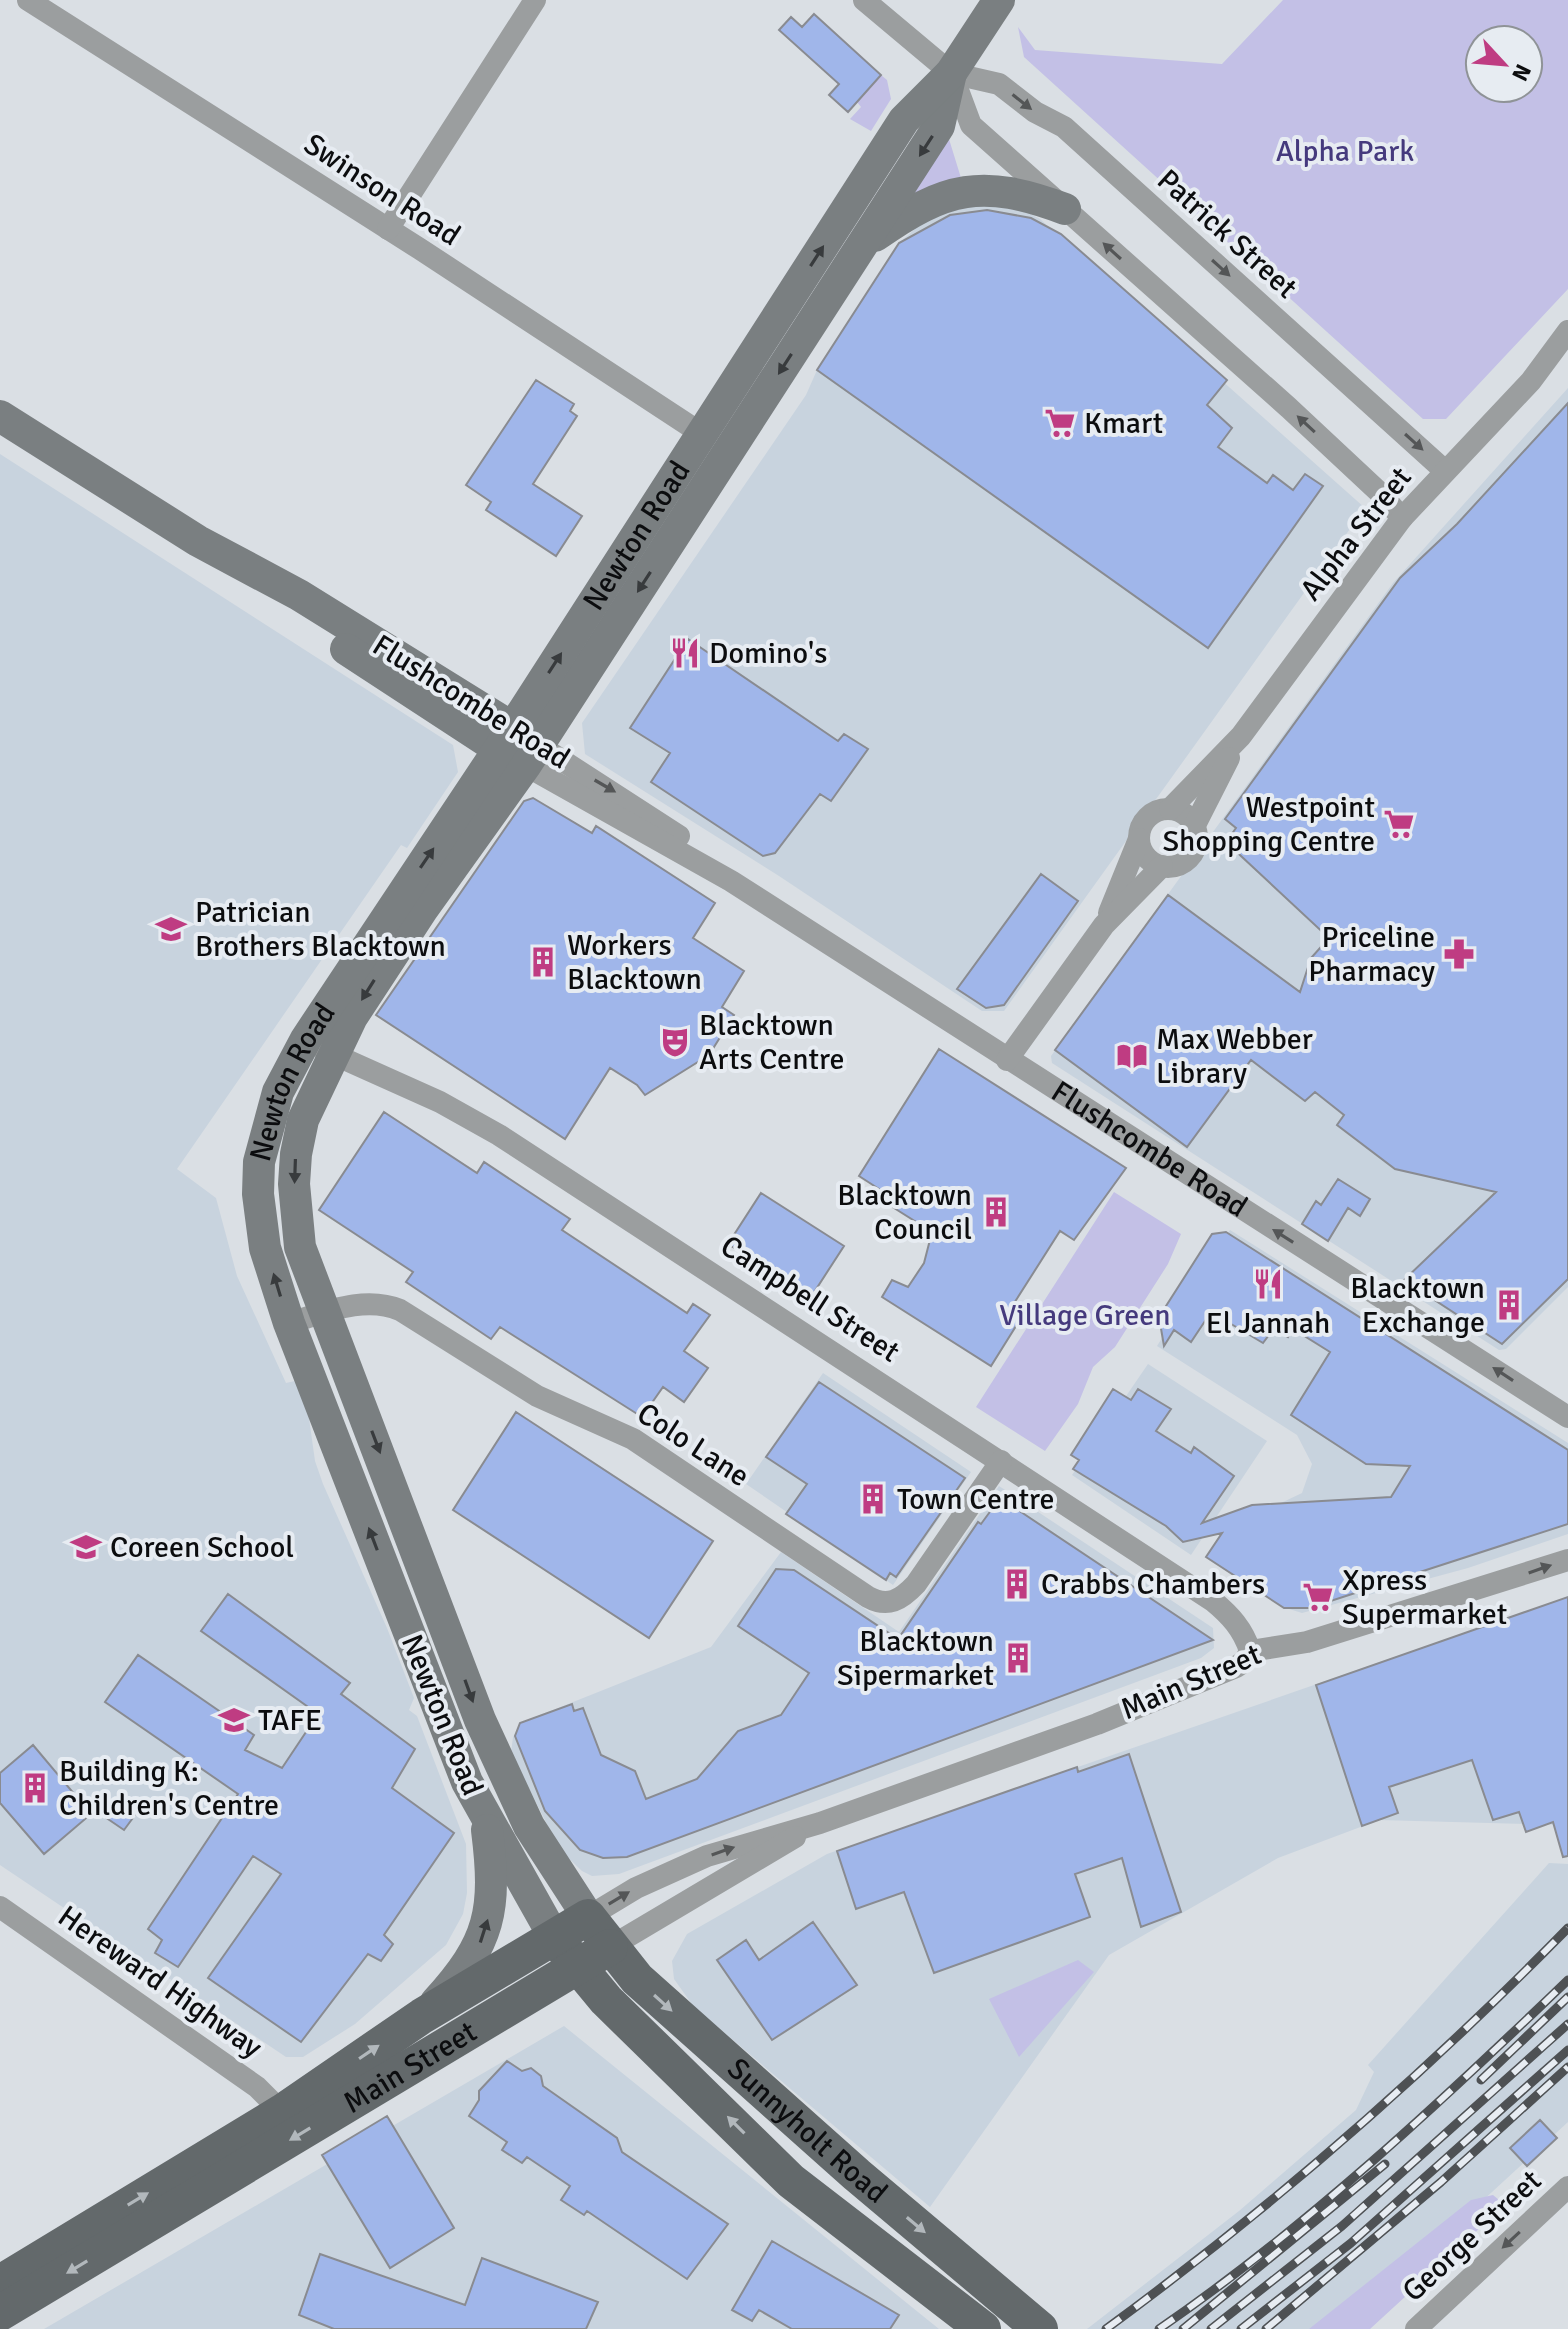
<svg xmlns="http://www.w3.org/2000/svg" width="1568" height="2329" font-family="Signika,sans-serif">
<rect width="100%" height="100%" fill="#dadfe4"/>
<path fill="#c8d3de" d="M967,204l55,5 18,10 325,289 -361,503h-22l-203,-135 -194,-122 -3,-31 224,-328 11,-25 83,-128 23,-20z
M1568,388v899l-62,62 -7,1 -447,-287 -1,-7 342,-473z
M0,454l453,291 5,27 -51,76 -6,-3 -224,324 39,29 21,78 49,107 9,-2 13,30 7,50 8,23 64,144 27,70 -5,12 8,6 49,128 1,49 -4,21 -17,31 -91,79 -52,33h-17l-286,-192z
M1230,1230l338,213v91l-100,34 -166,45 -16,-5 -80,-51 46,-40 50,-24 10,-29 -15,-29 -140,-89z
M1148,1364l119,77 -76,114 -119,-80z
M823,1373l148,99 -78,113 -147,-101z
M999,1486l214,142 1,20 -13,10 -582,216 -27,2 -10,-5 -22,-21 -49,-97 2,-16 10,-15 188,-75 70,-95 118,80z
M1568,1597v228l-189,-5 -101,38 -169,97 -179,252 -236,-200 -20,-28 -2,-18 15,-27 140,-80z
M1549,1863l19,1v258l-225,207h-256l152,-118 117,-101 18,-38 -6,-7z
M564,2026l375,303h-895z"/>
<path fill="#c3c0e6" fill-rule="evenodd" d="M1283,0h285v289l-122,130h-23l-399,-362 -6,-30 17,23 187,14zM1480,40h48v48h-48z
M881,75l6,5 4,19 -20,32 -21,-12 11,-12 -4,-5z
M949,139l12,39 -52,19z
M1114,1192l67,42 -13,30 -53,83 -22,20 -15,37 -33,47 -69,-44z
M1078,1960l16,12 -75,85 -30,-58z
M1493,2195l12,10 -135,124h-61l162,-129z"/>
<path fill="#a0b6ea" stroke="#898b91" stroke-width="2" d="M814,14l67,61 -33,37 -19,-17 10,-11 -60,-54 12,-13 11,10z
M987,210l44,8 30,16 166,146 -20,25 25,23 -14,19 49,36 6,-8 20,15 12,-16 18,12 -115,162 -391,-278 82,-127 51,-28z
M536,380l38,24 -4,7 7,5 -44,68 49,32 -26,40 -70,-46 5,-8 -25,-17z
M1568,403v876l-66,65 -98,-64 92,-88 -101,-23 -58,-44 7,-10 -29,-23 -10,9 -54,-41 -64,87 -132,-97 113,-155 132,97 11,-34 18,-20 -103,-96 10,-14 -11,-9 175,-241 57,-54z
M688,639l150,102 6,-7 24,15 -37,52 -11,-7 -45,59 -12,3 -112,-74 19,-29 -40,-25z
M533,798l59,35 4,-7 119,77 -22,35 51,33 -22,36 12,8 -25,40 -64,40 -8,-10 -27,-17 -45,71 -189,-124 148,-214z
M1041,874l37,27 -74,104 -18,3 -29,-19z
M939,1049l187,119 -52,72 -14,-9 -49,77 12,7 -32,51 -109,-69 10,-17 16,7 16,-24 8,-31 -57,-36 4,-7 -20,-13z
M384,1112l93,61 7,-11 86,57 -8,11 125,83 6,-9 17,11 -26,36 24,17 -24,34 -21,-15 -21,30 -142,-90 -9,12 -85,-57 7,-10 -94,-62z
M1338,1179l32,20 -10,17 -12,-8 -20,33 -26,-17 14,-23 5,4z
M761,1193l83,53 -33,51 -83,-53z
M1226,1232l342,218v74l-259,84h-25l-78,-51 16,-24 -39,9 -17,-16 -93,-57 6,-9 -8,-5 42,-66 18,11 7,-11 33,20 -15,22 35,22 3,-6 40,29 -32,47 50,-18 139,-8 19,-31 -44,-2 -75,-49 39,-63 -37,-23 -5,8 -14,-9 -11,15 -52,-31 -20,30 -17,-12 -10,16 -5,-29 53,-83z
M819,1382l146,96 -69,99 -6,-4 -4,7 -100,-66 21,-30 -41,-27z
M516,1412l197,129 -64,97 -196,-128z
M1000,1498l213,142 -586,217 -24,1 -23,-8 -35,-39 -30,-75 5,-13 52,-19 2,7 9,-3 18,47 34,16 11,28 51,-20 41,-48 43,-16 28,-42 -71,-47 38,-57 18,1 104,69 80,-117 3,2z
M228,1594l122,89 -9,11 74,55 -23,39 62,45 -70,102 9,9 -12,17 -13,-7 -67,88 -93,-64 73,-104 -28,-18 -75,111 -23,-14 7,-13 -14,-11 90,-135 -133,-92 33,-47 116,80 -9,15 37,18 36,-54 -117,-83z
M1568,1597v259l-5,1 -10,-35 -27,10 -7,-20 -26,8 -21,-60 -83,27 9,26 -36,13 -46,-141z
M33,1745l58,69 -47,40 -44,-51v-30z
M1129,1754l52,158 -40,15 -19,-69 -47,16 15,43 -156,56 -30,-81 -48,17 -19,-58 240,-84 1,5z
M119,1798l19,13 -14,19 -19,-13z
M813,1922l44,63 -85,55 -55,-80 29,-20 13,20z
M507,2061l15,10 9,-3 10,8 2,10 74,52 5,14 106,72 -41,55 -100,-68 -3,4 -23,-15 9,-14 -43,-29 -5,6 -20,-13 5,-8 -38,-26 10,-16v-9z
M387,2116l67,112 -64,40 -68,-113z
M1540,2120l17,18 -30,28 -17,-18z
M772,2241l127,74 -9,14h-98l-33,-19 -7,11 -20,-11z
M320,2254l145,51 17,-47 116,44 -12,27h-252l-35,-14z"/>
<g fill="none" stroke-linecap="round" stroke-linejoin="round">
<g stroke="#9b9e9f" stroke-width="22">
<path d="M28,0l392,249 282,185"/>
<path d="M864,0l87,73 48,11 36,28 29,15 381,344"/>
<path d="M952,74l19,51 318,283 91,85 22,25"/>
<path d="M388,229l147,-229"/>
<path d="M526,737l153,99"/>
<path id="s1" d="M514,759l217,122 837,536"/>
<circle cx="1168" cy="838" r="29"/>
<path d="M1170,809l71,-73 161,-218 129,-137 37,-50"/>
<path d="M1195,825l34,-67"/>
<path d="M1109,913l30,-74"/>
<path d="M324,1050l116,52 59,33 714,466c17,14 30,28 37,50"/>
<path d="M1007,1060l97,-135 58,-59"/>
<path d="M289,1323c35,-10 75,-28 111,-13l137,86 96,43 235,158c20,11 33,3 48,-13l85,-123"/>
<path d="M1250,1651l57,-9 261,-82"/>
<path d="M0,1907l257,180 25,25"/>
<path d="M588,1917l48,-29 71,-32 113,-33 277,-99 139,-57 9,-6 5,-10"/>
<path d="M610,1947l185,-110"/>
<path d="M1416,2329l152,-142"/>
</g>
<g stroke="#7a7f81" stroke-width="32">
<path d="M875,236c71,-50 107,-58 190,-27"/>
<path d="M0,416l198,125 101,54 214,133"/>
<path d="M346,649l153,100"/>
<path d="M588,1917l-59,-91 -49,-106 -180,-473 -6,-63 2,-30 7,-34 49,-103 70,-107 103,-144 414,-640 12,-53"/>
<path id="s2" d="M554,1937l-87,-155 -178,-459 -24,-75 -7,-54 1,-32 19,-70 28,-53 193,-290 405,-629 47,-47 48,-73"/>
<path d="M436,2002c55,-60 61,-92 51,-172"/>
</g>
<g stroke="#63696b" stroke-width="36">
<path d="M563,1948l43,52 185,181 192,148"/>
<path id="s3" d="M0,2283l282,-171 140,-96 166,-99 49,62 220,196 183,154"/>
<path id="s4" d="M0,2313l610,-366"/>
</g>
<g stroke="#4e5154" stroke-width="9">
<path id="rail" d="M1481,2080l87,-83
M1106,2329c165,-121 319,-255 462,-401
M1159,2329c147,-101 281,-226 409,-349
M1183,2329l202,-165
M1211,2329l131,-103 226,-202
M1241,2329l110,-86 217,-193
M1266,2329l175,-147 127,-115"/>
</g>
<use href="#rail" stroke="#e7ecf2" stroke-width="6" stroke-dasharray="18" stroke-linecap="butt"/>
</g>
<defs><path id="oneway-solid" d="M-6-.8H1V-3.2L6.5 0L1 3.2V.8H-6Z" transform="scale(2)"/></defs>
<g fill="#545657">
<use href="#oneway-solid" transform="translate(1022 102) rotate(38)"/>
<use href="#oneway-solid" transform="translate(1112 251) rotate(-138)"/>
<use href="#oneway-solid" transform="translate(1221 268) rotate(42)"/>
<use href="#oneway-solid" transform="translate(1306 424) rotate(-137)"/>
<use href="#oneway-solid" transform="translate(1414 442) rotate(42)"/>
<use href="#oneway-solid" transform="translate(605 786) rotate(30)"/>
<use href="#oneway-solid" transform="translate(1283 1236) rotate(-148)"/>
<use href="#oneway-solid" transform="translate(1503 1374) rotate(-147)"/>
<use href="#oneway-solid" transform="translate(1540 1569) rotate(-19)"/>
<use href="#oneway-solid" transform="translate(723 1851) rotate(-19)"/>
<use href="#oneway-solid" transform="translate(619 1898) rotate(-31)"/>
<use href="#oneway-solid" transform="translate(1511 2240) rotate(137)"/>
</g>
<g fill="#383b3d">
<use href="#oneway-solid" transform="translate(926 146) rotate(123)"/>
<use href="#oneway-solid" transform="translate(817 256) rotate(-57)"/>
<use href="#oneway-solid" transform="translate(785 364) rotate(123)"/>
<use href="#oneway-solid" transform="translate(644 582) rotate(123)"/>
<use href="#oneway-solid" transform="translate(555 663) rotate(-57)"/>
<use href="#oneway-solid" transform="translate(427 858) rotate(-56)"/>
<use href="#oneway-solid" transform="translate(368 990) rotate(122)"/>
<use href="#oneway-solid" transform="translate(295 1171) rotate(92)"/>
<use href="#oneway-solid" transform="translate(277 1285) rotate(-107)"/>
<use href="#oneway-solid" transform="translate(376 1442) rotate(69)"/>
<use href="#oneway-solid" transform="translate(373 1539) rotate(-111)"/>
<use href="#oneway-solid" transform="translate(469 1691) rotate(70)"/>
<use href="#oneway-solid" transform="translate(484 1931) rotate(-72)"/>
</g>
<g fill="#b2b8bc">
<use href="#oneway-solid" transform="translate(663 2003) rotate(42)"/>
<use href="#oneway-solid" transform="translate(369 2052) rotate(-34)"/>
<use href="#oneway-solid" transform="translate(736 2125) rotate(-135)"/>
<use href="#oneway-solid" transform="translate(300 2134) rotate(149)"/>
<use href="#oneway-solid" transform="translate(138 2199) rotate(-31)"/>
<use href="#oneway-solid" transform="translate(916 2225) rotate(40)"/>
<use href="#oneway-solid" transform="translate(77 2267) rotate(149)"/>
</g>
<defs>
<g id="supermarket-bare" transform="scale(2.4)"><path d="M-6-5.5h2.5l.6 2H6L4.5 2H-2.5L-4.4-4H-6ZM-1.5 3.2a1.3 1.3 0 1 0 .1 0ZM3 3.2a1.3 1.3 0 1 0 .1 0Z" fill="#bf3c82" stroke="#e7ecf2" stroke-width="2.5" paint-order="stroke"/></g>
<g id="restaurant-bare" transform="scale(2.4)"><path d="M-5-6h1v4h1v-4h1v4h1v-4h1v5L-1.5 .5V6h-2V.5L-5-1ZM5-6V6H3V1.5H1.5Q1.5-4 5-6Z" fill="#bf3c82" stroke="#e7ecf2" stroke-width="2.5" paint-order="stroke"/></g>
<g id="school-bare" transform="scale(2.4)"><path d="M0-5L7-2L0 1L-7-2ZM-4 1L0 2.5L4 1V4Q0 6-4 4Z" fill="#bf3c82" stroke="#e7ecf2" stroke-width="2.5" paint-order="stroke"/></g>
<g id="pharmacy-bare" transform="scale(2.4)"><path d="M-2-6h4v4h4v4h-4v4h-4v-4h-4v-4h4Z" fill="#bf3c82" stroke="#e7ecf2" stroke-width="2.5" paint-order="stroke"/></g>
<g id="building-bare" transform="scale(2.4)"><path d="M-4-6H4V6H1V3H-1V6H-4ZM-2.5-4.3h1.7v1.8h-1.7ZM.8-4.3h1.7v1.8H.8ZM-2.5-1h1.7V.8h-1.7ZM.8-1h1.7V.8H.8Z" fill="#bf3c82" stroke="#e7ecf2" stroke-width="2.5" paint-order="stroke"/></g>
<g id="theatre-bare" transform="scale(2.4)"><path d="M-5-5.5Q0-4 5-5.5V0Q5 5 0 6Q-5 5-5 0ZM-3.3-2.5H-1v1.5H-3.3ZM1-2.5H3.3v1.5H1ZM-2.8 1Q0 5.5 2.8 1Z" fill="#bf3c82" stroke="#e7ecf2" stroke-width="2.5" paint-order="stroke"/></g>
<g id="library-bare" transform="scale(2.4)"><path d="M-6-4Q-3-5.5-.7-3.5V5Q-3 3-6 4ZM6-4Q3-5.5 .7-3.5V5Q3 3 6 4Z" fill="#bf3c82" stroke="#e7ecf2" stroke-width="2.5" paint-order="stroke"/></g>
<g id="university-bare" transform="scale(2.4)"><path d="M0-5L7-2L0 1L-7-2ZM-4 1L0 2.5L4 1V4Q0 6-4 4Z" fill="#bf3c82" stroke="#e7ecf2" stroke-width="2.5" paint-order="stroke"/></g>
</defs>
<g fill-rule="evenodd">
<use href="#supermarket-bare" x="1060" y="423"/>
<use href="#restaurant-bare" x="685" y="653"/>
<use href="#supermarket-bare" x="1399" y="824"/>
<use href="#school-bare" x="171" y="929"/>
<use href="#pharmacy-bare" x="1459" y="954"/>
<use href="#building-bare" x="543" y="962"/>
<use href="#theatre-bare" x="675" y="1042"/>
<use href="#library-bare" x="1132" y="1056"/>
<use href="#building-bare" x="996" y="1212"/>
<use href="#restaurant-bare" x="1268" y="1284"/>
<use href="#building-bare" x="1509" y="1305"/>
<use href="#building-bare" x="873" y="1499"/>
<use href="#school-bare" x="86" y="1547"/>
<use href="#building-bare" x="1017" y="1584"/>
<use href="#supermarket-bare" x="1318" y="1597"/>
<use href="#building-bare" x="1018" y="1658"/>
<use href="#university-bare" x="234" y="1720"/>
<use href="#building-bare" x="35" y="1788"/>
</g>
<g text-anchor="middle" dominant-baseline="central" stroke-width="8" stroke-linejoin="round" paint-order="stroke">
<g font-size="30" fill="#453a7d" stroke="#e7ecf2">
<text x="1345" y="151">Alpha Park</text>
<text x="1085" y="1315">Village Green</text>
</g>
<g font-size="30" fill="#0c0d0f" stroke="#e7ecf2">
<text transform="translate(382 190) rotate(33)">Swinson Road</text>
<text transform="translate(1227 234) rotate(42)">Patrick Street</text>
<text transform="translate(1356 534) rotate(-52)">Alpha Street</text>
<text stroke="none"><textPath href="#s2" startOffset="1570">Newton Road</textPath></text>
<text transform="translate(471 702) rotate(32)">Flushcombe Road</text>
<text stroke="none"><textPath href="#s2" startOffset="922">Newton Road</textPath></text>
<text stroke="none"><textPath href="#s1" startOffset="746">Flushcombe Road</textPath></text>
<text transform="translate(810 1299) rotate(33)">Campbell Street</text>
<text transform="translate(693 1445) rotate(33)">Colo Lane</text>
<text transform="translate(1191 1682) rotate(-23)">Main Street</text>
<text transform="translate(442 1715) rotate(68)">Newton Road</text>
<text transform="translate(160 1982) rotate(35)">Hereward Highway</text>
<text stroke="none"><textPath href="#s4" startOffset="478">Main Street</textPath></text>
<text stroke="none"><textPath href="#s3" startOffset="1000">Sunnyholt Road</textPath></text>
<text transform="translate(1472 2236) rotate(-43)">George Street</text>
</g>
<g font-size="30" fill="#0c0d0f" stroke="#e7ecf2" text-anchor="start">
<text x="1084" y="423">Kmart</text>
<text x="709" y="653">Domino's</text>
<text x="1375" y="807" text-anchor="end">Westpoint<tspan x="1375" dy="34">Shopping Centre</tspan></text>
<text x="195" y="912">Patrician<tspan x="195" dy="34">Brothers Blacktown</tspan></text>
<text x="1435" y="937" text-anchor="end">Priceline<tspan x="1435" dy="34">Pharmacy</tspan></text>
<text x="567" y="945">Workers<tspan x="567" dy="34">Blacktown</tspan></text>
<text x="699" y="1025">Blacktown<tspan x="699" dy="34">Arts Centre</tspan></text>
<text x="1156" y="1039">Max Webber<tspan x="1156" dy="34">Library</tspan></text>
<text x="972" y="1195" text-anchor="end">Blacktown<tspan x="972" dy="34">Council</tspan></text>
<text x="1485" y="1288" text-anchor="end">Blacktown<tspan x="1485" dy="34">Exchange</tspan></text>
<text x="1268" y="1323" text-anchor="middle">El Jannah</text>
<text x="897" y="1499">Town Centre</text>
<text x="110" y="1547">Coreen School</text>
<text x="1342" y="1580">Xpress<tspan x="1342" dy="34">Supermarket</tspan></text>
<text x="1041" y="1584">Crabbs Chambers</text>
<text x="994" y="1641" text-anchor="end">Blacktown<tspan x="994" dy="34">Sipermarket</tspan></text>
<text x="258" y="1720">TAFE</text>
<text x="59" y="1771">Building K:<tspan x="59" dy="34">Children's Centre</tspan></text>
</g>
</g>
<g transform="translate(1504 64) rotate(116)"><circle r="38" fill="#e7ecf2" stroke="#8f9397" stroke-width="2"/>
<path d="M0-6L14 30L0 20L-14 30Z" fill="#bf3c82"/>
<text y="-12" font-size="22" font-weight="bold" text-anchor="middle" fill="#0c0d0f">N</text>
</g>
</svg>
